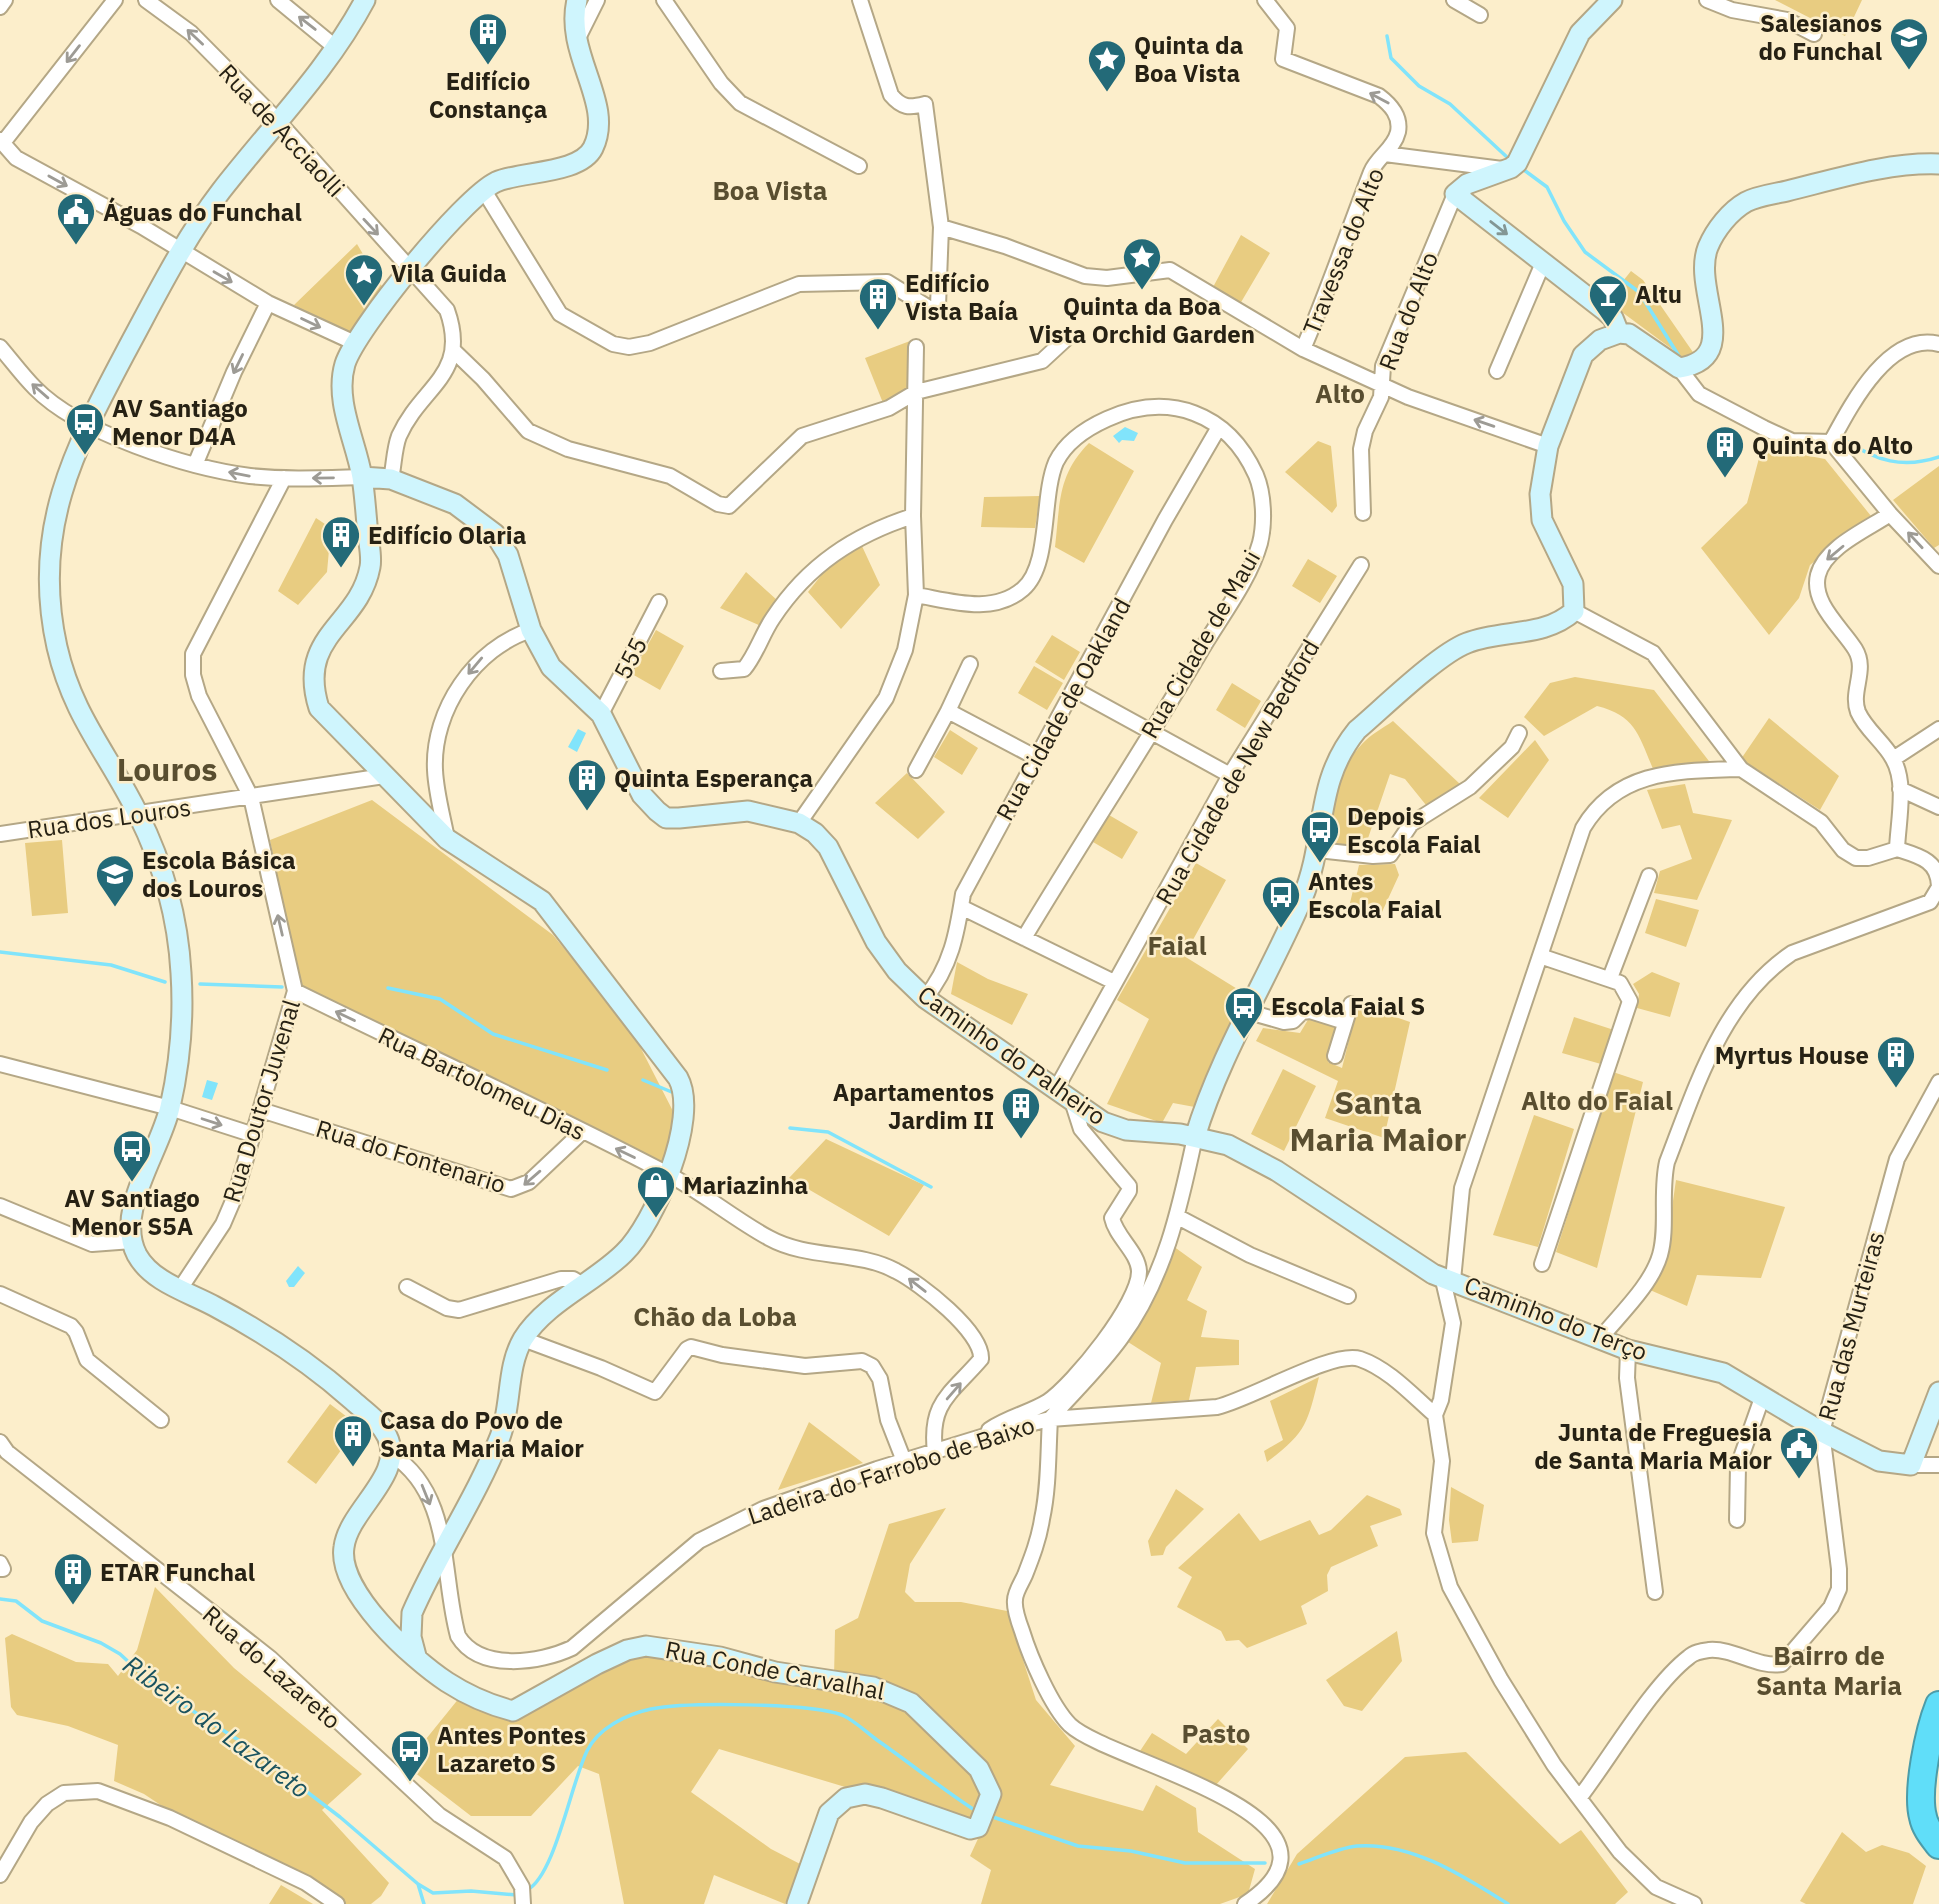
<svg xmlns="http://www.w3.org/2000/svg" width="1939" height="1904" font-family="'IBM Plex Sans',sans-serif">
<rect width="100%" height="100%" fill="#fceecb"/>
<path fill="#e8cc81" d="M1775,0h87l-17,36z
M1241,235l29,18 -30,51 -28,-15z
M357,244l29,49 -32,46 -60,-34z
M1631,271l12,9 54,78h-13l-77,-57z
M910,341c5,33 9,51 -27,62l-18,-45z
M1318,441l13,5 6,60 -5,7 -47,-41z
M1089,443l45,28 -50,92 -29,-16c5,-42 2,-72 34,-104z
M1762,447l63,12 46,57 -61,49 -11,33 -30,37 -68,-87 46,-45z
M1939,466v79l-5,3 -41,-48z
M1040,496l-5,32 -54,-1 3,-30z
M316,518l15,10 -4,44 -29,33 -20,-14z
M861,544l19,41 -39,44 -33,-37 15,-19z
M1308,559l29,17 -17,27 -28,-17z
M746,572l31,28 -16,26 -41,-18z
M656,630l28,16 -24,44 -28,-16z
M1052,635l28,17 -16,28 -29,-18z
M1034,666l29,17 -16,27 -29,-17z
M1575,677l79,13 58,75 -58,6c-15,-34 -17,-55 -57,-65l-53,30 -20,-19 26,-34z
M1232,683l29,18 -16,27 -29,-18z
M1769,718l70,58 -19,34 -79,-51z
M1393,721l68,64 -35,20 -21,-26 -15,-5 -26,76 -26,-5c-18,-26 3,-80 24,-101 8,-9 21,-16 31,-23z
M950,730l28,18 -16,27 -28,-18z
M1535,740l14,20 -41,58 -29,-20z
M907,773l38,39 -27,27 -43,-36z
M1685,784l8,29 39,7 -35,80 -43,-7 6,-22 32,-12 -12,-34 -18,4 -15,-39z
M372,800l181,135 79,96 45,88 -13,49 -365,-182 -29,-146z
M1109,815l29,17 -16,27 -29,-17z
M62,840l6,73 -36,3 -7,-73z
M1196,863l30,17 -42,76 63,39 -47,113 -27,-5 -11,20 -55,-19 42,-85 -32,-19z
M1395,864l4,11 -17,37 -32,-9 9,-38z
M1656,899l43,11 -13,37 -41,-14z
M957,962l31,17 40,15 -16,31 -61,-31z
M1652,972l28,11 -10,34 -33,-9 2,-14 -6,-10z
M1358,1004l52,18 -26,116 -59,-20 13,-37 -82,-40 7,-13 37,5 9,-15 27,10 -8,34 14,6z
M1574,1017l40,13 -13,34 -39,-11z
M1283,1069l33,17 -32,65 -33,-17z
M1613,1072l30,10 -46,186 -41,-16z
M1534,1115l40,14 -36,118 -45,-12z
M826,1139l98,46 -35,51 -100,-58z
M1676,1180l109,27 -24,71 -64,-3 -10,31 -37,-16 18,-54z
M1173,1246l29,21 -15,33 20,11 -6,26 38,3v25l-43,2 -7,33 -38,3 10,-40 -33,-21 39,-70z
M1319,1377c-12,47 -12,55 -52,85l-3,-11 19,-11 -13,-39z
M330,1404l29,22 -43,58 -29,-22z
M809,1422l54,41 -85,27z
M1451,1487l33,18 -6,36 -26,2 -3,-23z
M1176,1489l28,20 -38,38 -3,8 -12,1 -3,-15z
M1367,1495l33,14 2,6 -32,11 8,20 -47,21 -4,8 1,16 -27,15 6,18 -60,24 -8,-8 -13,1 -5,-10 -44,-24 15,-30 -14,-9 61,-55 21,28 50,-21 9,15 12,-5z
M946,1508l-36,56 -5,28 10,10h46l46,9 29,89 39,46 -25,39 93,26 13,-26 40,23 2,24 57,37 -7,25 -28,10h-239l10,-34 -21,-14 25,-54 -17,25 -259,-78 -28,43 80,57 33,17 -19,38 -71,-29 -10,29h-80l-25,-130 -21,-8 -47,50h-60l-66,-51 59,-73 44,18 119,-60 207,28 1,-48 23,-12 31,-94z
M155,1587l79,81 128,106 -40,36 67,73 -8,13 -10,8h-36l-161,-90 -30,-20 -30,-13 4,-36 -50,-19 -51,-11 -6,-8 -6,-69 7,-4 64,28 32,2 10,12 19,-26z
M1397,1631l5,30 -40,50 -18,-5 -18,-26z
M1218,1719l30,30 -33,37 -77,-32 14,-21 34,21z
M1466,1752l94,92 21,-14 47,62 -13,12h-348l30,-50 108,-97z
M1842,1832l24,20 16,-7 27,8 17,13 -13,38h-107l-6,-3z
M281,1885l32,19h-44z"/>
<path fill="#81e4fb" d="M1125,427l13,6 -4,8 -12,-1 -3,3 -6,-7z
M578,729l8,4 -9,19 -9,-5z
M207,1080l11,3 -6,17 -10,-3z
M298,1266l7,7 -11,14h-5l-3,-6z"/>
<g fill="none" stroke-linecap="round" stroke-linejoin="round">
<path stroke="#81e4fb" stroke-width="3.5" d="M1387,36l4,22 28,28 31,18 59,55
M1524,170l23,17 17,34 21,31 54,40 43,69
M1845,440c31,21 58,29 94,17
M0,952l111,13 54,17
M200,984l82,3
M388,988l52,11 53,35 114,36
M643,1080l31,13
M790,1128l38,4 103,55
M0,1599l16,2 26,20 59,22 19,11 37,34 86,55 97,74 78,67 6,20
M990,1816l88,30 53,5 54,12h80
M1299,1864c18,-6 39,-16 58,-18 55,-4 106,30 151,58
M418,1884l15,9 38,-2 46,4
M527,1890c28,-14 44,-107 60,-139 11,-23 40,-37 64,-42 36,-7 159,-6 191,6 12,5 24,17 35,25 33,23 65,49 99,71"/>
<g stroke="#b4a786" stroke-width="18">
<path id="street" d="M146,0l45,33 86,87 170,190c23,65 -25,75 -48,126 -5,13 -5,30 -8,43
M278,0l57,47
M664,0l57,83 19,20 119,63
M1265,0l22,28 -4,31 96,37c12,9 22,20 19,36 -4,17 -21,25 -27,40 -23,59 -43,119 -68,177
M1454,0l26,15
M1707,0l25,10 55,10 27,14
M0,7l5,-7
M577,40l20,-40
M0,140l16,18 125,68 127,77 87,40
M2,144l113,-144
M1385,154l117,15
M483,189l77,125 53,30 16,3 21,-4 149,-59 88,-2 42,26 9,-2 3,-79 -16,-123c-16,4 -23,4 -34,-9l-31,-95
M941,227l64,19 80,30 22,2 63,-8 133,79 105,48 140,49
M0,347c12,14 22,28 35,41 44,45 153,80 215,88 37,4 75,2 112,1
M455,352l28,27 45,52 40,18 102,27 48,28 11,2 73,-70 87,-28 27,-16 126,-31 26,-24
M1679,368l20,26 65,34 28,13 39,1 59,72 49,52
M1497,371l46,-108
M1831,442c20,-37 58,-111 108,-98
M195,465l39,-93 34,-69
M1363,513l-2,-64 4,-18 16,-34 2,-31 72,-172
M1890,514c-22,15 -65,33 -72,61 -7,28 24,53 37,74 13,21 -5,42 3,63 8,18 26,30 35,47 14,24 5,63 4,90
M916,595c35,6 77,20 107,-6 28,-24 18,-92 33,-127 10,-20 31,-34 51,-43 62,-28 121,-6 149,56 8,19 9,48 4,68 -11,39 -41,76 -61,111 -57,96 -118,189 -175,284
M1574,611l79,42 88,116 80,53 22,28 13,8h12l29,-9
M721,671l23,-2c12,-14 18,-35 29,-51 35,-53 81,-83 140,-102
M1075,690l155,85
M948,711l22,-47
M601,714l58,-112
M1893,759l46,-30
M916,770l32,-59 87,46
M1900,789l39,18
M799,823l87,-125 19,-48 11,-55 -3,-79 3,-169
M0,834l384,-58
M447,839c-4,-22 -11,-46 -12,-69 -3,-60 40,-122 96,-140
M1897,849c22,7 41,11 42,37
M1318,850l55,6 17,-1 21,-31 59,-37 42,-40 7,-14
M961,907l153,75
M1540,956l80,27 10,18 -88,263
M1610,978l39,-102
M295,991c124,61 249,118 371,182 36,19 68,46 103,65 40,22 89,12 127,33 24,12 87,61 85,88 -30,35 -52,43 -46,93
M925,998c26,-31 32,-65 38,-104l202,-374 54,-93
M1249,1012l35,10 9,-1 9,-9 8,-1 35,11
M1335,1056l16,-52
M0,1064l170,44 84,27
M1055,1091l175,-316 131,-210
M261,1110l250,79 18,-7 53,-50
M0,1206l92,38 40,-3
M1178,1217l72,38 98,41
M1442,1276l11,47 -12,77 -6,15 7,46 -8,72 16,54 51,93 53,85 66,87 36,35 38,17
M1453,1280l9,-92 121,-360c35,-59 96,-57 158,-59
M407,1287l40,21 12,2 102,-31h12l10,6
M180,1289l43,-65 12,-28 60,-205 -44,-194 -52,-101 -6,-21v-21l91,-176
M0,1294l71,32 5,6 11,28 74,60
M523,1339l78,29 54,24 32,-43 4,-2 31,8 83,11 57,-5 10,5 8,13 8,41 16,41
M1599,1340c20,-25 52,-54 61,-85 8,-28 0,-63 7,-93 29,-75 55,-162 125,-209l138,-51 9,-15
M1628,1350l-1,28 28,214
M1050,1419c-2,33 -1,68 -8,100 -3,20 -10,38 -17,56 -3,7 -10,17 -10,25 -1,8 4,23 7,31 8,26 29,75 48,94 40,38 305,92 175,179
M1050,1419c24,-27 51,-53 71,-81 44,-60 59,-131 74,-201
M989,1430c19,-13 40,-17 58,-28 26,-17 93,-100 92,-131 -1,-19 -23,-34 -27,-53l17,-27v-5l-48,-57 -8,-25
M0,1442l7,10 263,206 169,157 66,43 17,29 1,17
M391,1454c62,39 50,121 67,182 22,36 82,27 114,12l127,-107 64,-32 114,-40 127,-39 46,-11 167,-12c34,-8 116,-57 143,-48 29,10 53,37 75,56
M1911,1465h28
M1737,1520l1,-54 25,-71
M0,1563l3,6h-3
M1580,1797c30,-39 72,-112 109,-140 5,-5 13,-6 20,-7 25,-2 48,18 73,14l49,-57 8,-18v-20l-17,-137 75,-273 42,-77
M0,1875l31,-53 16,-18 17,-11 34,-2 72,27 136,65 31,21"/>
</g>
<g stroke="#b4a786" stroke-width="23">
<path id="secondary" d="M365,0c-37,70 -96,129 -144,191 -36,47 -62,99 -90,151 -54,102 -101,184 -74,305 16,70 51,106 81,167 25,50 40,104 43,159 3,46 -1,90 -11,134 -10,45 -56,104 -33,148 15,27 51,37 77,51 49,26 95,56 137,93 12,11 28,21 36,37 19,39 -38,73 -43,111 -7,44 68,112 103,135 20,13 43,23 66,29l84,-47 30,-14 19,-4 74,11 55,15 98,15 38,16 68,66 12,25 -13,33 -8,2 -88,-31 -17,-4 -19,4 -17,15 -32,91
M1612,0l-32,33 -63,130 -6,5 -44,16 -12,10 149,116 9,8 6,15
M362,477l29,2 64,25 40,30 13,21 23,75 20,37 50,47 41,81 15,16 9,7h13l69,-7 51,12 16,10 13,14 48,95 21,29 28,27 178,124 23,8 54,4 48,11 49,26 156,103 195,76 95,23 99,59 57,29 32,4 28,-73
M1195,1137c25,-83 73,-159 107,-238 26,-62 11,-115 55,-169 26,-22 81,-76 110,-87 36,-14 77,-5 107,-32l-1,-27 -31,-64 -2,-26 8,-48 35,-91 17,-15 19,-7 10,1 50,34c66,-10 12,-78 29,-121 7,-17 22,-36 38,-45 11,-6 28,-8 41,-11 49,-12 102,-29 152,-27
M416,1656l-5,-19 1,-24c26,-60 64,-115 88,-176 12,-31 6,-69 23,-98 23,-37 71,-56 101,-86 30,-29 76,-135 54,-175l-136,-177 -95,-62 -128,-131c-23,-73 40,-82 51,-141 2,-10 -1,-22 -2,-32 -2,-19 -3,-39 -6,-58 -6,-36 -28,-76 -17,-113 11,-35 118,-166 151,-182 25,-11 84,-8 97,-34 22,-45 -29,-93 -16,-148"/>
</g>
<g stroke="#4c9ca9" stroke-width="30">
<path id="highway" d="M1939,1705c-10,25 -23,86 -16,112 2,11 10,20 16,28"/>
</g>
<use href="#street" stroke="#fff" stroke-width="14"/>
<use href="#secondary" stroke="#cff5fd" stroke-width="19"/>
<use href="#highway" stroke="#60def9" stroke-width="26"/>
</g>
<defs><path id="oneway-shaft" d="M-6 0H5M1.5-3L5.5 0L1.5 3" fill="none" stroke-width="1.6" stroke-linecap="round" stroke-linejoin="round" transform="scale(1.75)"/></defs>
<g stroke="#9d9b95">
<use href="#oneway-shaft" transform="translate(307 23) rotate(-142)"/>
<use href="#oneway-shaft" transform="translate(195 37) rotate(-137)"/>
<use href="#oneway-shaft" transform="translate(73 54) rotate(128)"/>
<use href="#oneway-shaft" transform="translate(1379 98) rotate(-152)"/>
<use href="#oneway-shaft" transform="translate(58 181) rotate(29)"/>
<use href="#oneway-shaft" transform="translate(371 227) rotate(47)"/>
<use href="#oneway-shaft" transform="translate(223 277) rotate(30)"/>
<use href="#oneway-shaft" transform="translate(311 323) rotate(25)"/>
<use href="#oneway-shaft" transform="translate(238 364) rotate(116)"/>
<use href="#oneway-shaft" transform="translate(40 391) rotate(-139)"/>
<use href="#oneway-shaft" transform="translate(1484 423) rotate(-161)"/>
<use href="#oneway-shaft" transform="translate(239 474) rotate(-169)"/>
<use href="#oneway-shaft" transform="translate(323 478) rotate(179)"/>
<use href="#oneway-shaft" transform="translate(1915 540) rotate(-133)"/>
<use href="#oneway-shaft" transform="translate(1835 553) rotate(140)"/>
<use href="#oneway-shaft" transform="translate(475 666) rotate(130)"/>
<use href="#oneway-shaft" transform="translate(280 925) rotate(-103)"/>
<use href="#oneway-shaft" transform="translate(345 1016) rotate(-154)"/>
<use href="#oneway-shaft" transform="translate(212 1122) rotate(18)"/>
<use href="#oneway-shaft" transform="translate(625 1153) rotate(-154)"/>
<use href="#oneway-shaft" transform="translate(532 1178) rotate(139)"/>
<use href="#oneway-shaft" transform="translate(917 1285) rotate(-142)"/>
<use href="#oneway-shaft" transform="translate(954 1391) rotate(-49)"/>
<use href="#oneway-shaft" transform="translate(426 1495) rotate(68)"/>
</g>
<use stroke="#839694" href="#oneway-shaft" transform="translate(1499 228) rotate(38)"/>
<defs>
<g id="building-pin" transform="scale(2.0125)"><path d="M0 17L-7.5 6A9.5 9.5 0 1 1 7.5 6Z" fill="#236a78" stroke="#fceecb"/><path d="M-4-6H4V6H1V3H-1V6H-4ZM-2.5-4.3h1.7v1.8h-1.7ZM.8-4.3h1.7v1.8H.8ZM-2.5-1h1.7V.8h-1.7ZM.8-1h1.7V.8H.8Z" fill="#fff"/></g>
<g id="school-pin" transform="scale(2.0125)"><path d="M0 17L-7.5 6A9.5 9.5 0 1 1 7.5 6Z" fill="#236a78" stroke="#fceecb"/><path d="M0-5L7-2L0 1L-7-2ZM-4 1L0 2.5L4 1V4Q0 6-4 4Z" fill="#fff"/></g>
<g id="sight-pin" transform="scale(2.0125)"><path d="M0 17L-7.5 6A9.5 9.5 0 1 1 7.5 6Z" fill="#236a78" stroke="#fceecb"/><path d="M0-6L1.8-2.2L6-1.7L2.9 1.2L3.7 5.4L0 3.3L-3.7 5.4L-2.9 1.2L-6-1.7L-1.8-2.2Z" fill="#fff"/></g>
<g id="civic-pin" transform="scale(2.0125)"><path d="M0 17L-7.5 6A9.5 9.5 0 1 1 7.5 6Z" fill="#236a78" stroke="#fceecb"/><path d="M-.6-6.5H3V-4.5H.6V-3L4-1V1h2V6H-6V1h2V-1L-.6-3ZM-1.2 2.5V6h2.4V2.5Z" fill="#fff"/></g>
<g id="bar-pin" transform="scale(2.0125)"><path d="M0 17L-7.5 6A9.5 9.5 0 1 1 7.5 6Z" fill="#236a78" stroke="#fceecb"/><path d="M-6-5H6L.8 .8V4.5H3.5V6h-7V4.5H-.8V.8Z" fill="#fff"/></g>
<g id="bus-pin" transform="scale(2.0125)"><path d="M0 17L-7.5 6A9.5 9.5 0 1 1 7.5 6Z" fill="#236a78" stroke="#fceecb"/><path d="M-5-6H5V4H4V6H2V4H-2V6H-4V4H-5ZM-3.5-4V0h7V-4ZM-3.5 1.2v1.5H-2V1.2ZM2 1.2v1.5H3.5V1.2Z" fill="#fff"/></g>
<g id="shop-pin" transform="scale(2.0125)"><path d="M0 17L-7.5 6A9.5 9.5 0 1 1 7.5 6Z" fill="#236a78" stroke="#fceecb"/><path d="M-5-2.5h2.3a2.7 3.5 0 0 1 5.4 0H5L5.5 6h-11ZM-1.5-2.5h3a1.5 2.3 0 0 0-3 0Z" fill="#fff"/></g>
</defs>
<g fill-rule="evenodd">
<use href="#building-pin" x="488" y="32"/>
<use href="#school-pin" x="1909" y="37"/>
<use href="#sight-pin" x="1107" y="59"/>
<use href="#civic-pin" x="76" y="212"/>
<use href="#sight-pin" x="1142" y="257"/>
<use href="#sight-pin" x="364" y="273"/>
<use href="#bar-pin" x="1608" y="294"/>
<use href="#building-pin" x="878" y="297"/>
<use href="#bus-pin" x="85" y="422"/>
<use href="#building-pin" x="1725" y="445"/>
<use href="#building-pin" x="341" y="535"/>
<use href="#building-pin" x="587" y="778"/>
<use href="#bus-pin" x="1320" y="830"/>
<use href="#school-pin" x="115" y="874"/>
<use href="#bus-pin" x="1281" y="895"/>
<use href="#bus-pin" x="1244" y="1006"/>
<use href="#building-pin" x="1896" y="1055"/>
<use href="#building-pin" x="1021" y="1106"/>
<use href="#bus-pin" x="132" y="1149"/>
<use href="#shop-pin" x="656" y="1185"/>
<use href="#building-pin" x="353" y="1434"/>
<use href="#civic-pin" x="1799" y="1446"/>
<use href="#building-pin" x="73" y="1572"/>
<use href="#bus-pin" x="410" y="1749"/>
</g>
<g text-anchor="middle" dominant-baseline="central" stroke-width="5" stroke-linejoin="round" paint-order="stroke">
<g font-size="24" font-weight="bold" fill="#262114" stroke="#fceecb" text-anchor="start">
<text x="1882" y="23" text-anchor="end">Salesianos<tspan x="1882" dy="28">do Funchal</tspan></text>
<text x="1134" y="45">Quinta da<tspan x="1134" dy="28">Boa Vista</tspan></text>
<text x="488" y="81" text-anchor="middle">Edifício<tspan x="488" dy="28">Constança</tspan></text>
<text x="103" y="212">Águas do Funchal</text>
<text x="391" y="273">Vila Guida</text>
<text x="905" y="283">Edifício<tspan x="905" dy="28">Vista Baía</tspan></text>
<text x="1635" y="294">Altu</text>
<text x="1142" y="306" text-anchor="middle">Quinta da Boa<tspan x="1142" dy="28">Vista Orchid Garden</tspan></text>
<text x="112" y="408">AV Santiago<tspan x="112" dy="28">Menor D4A</tspan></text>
<text x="1752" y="445">Quinta do Alto</text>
<text x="368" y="535">Edifício Olaria</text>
<text x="614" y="778">Quinta Esperança</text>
<text x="1347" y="816">Depois<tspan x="1347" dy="28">Escola Faial</tspan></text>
<text x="142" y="860">Escola Básica<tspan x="142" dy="28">dos Louros</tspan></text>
<text x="1308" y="881">Antes<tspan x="1308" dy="28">Escola Faial</tspan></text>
<text x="1271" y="1006">Escola Faial S</text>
<text x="1869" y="1055" text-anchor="end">Myrtus House</text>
<text x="994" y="1092" text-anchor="end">Apartamentos<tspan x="994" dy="28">Jardim II</tspan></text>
<text x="683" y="1185">Mariazinha</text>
<text x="132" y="1198" text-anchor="middle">AV Santiago<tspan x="132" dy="28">Menor S5A</tspan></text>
<text x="380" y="1420">Casa do Povo de<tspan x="380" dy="28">Santa Maria Maior</tspan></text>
<text x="1772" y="1432" text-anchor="end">Junta de Freguesia<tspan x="1772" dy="28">de Santa Maria Maior</tspan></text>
<text x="100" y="1572">ETAR Funchal</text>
<text x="437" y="1735">Antes Pontes<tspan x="437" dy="28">Lazareto S</tspan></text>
</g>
<g font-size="24" fill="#262114" stroke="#fceecb">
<text transform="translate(282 130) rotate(47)">Rua de Acciaolli</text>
<text transform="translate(1343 251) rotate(-68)">Travessa do Alto</text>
<text transform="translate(1408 311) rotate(-69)">Rua do Alto</text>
<text transform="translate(1200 644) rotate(-60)">Rua Cidade de Maui</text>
<text transform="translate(630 658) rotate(-63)">555</text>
<text transform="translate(1063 709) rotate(-61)">Rua Cidade de Oakland</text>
<text transform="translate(1237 772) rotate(-60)">Rua Cidade de New Bedford</text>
<text transform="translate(109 818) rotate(-8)">Rua dos Louros</text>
<text transform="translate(1012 1055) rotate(35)">Caminho do Palheiro</text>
<text transform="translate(482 1083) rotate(26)">Rua Bartolomeu Dias</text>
<text transform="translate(261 1101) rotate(-73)">Rua Doutor Juvenal</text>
<text transform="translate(411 1156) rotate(17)">Rua do Fontenario</text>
<text transform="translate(1556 1318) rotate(21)">Caminho do Terço</text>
<text transform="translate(1851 1326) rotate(-75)">Rua das Murteiras</text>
<text transform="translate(891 1470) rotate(-18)">Ladeira do Farrobo de Baixo</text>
<text transform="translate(272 1667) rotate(41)">Rua do Lazareto</text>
<text transform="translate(775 1670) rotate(11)">Rua Conde Carvalhal</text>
</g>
<g font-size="26" font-weight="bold" fill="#594e30" stroke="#fceecb">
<text x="770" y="190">Boa Vista</text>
<text x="1340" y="393">Alto</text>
<text x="1177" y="945">Faial</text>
<text x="1597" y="1100">Alto do Faial</text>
<text x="715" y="1316">Chão da Loba</text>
<text x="1829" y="1655">Bairro de<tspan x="1829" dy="30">Santa Maria</tspan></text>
<text x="1216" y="1733">Pasto</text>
</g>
<g font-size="26" font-style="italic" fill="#1a535f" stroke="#fceecb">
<text transform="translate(217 1726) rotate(36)">Ribeiro do Lazareto</text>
</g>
<g font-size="32" font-weight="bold" fill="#594e30" stroke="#fceecb">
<text x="167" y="769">Louros</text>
<text x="1378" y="1102">Santa<tspan x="1378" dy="37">Maria Maior</tspan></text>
</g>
</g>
</svg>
